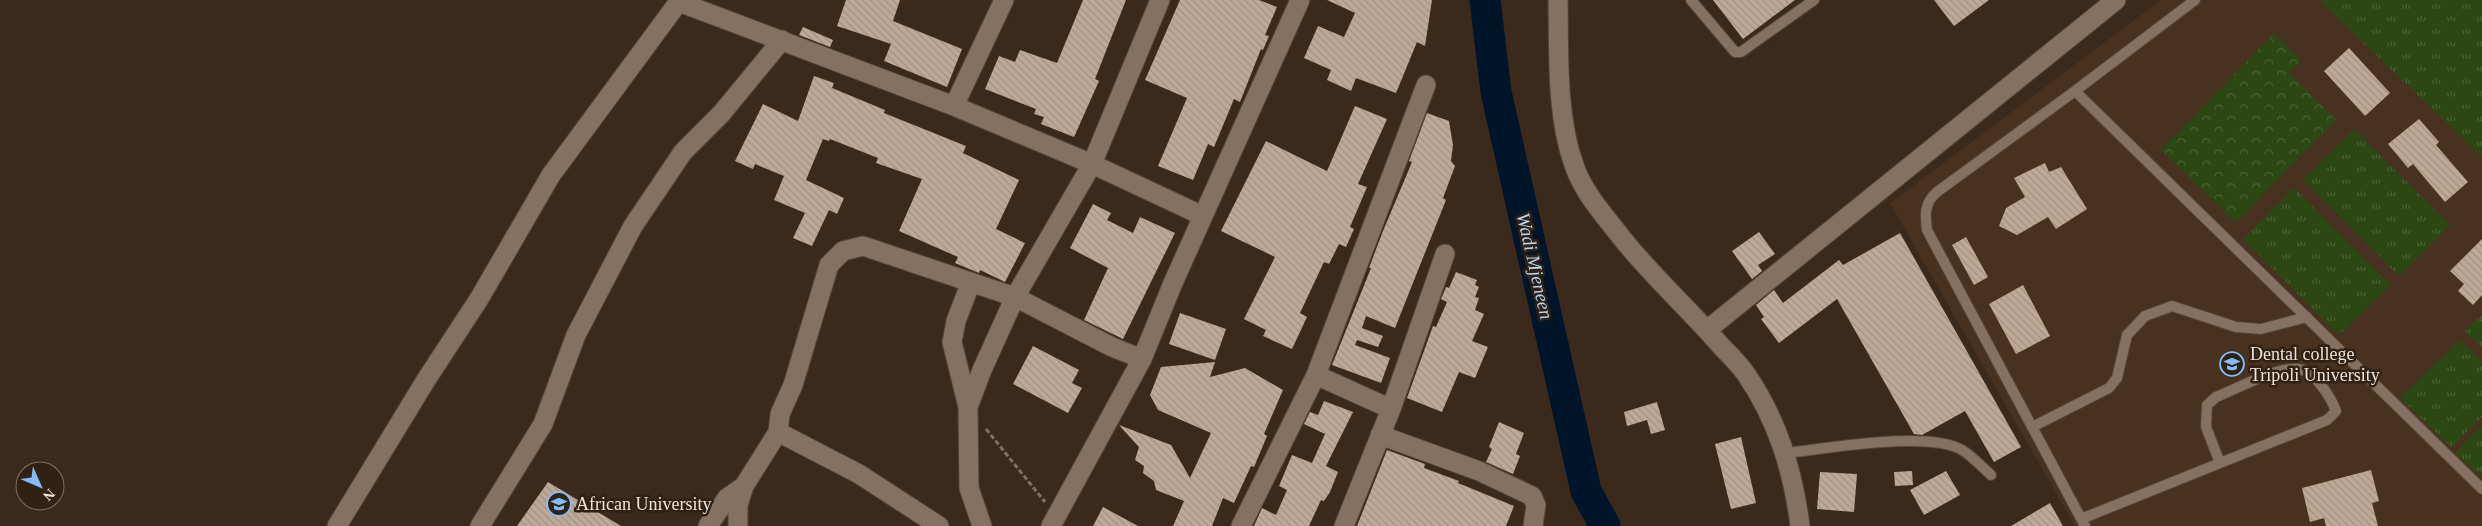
<svg xmlns="http://www.w3.org/2000/svg" width="2482" height="526" font-family="Georgia,serif">
<defs>
<pattern id="grass-tufts" width="24" height="20" patternUnits="userSpaceOnUse" patternTransform="scale(1.25)"><rect width="24" height="20" fill="#2b4814"/><path d="M3 7l-1-3M5 7V3M7 7l1-3M15 17l-1-3M17 17v-4M19 17l1-3" fill="none" stroke="#4a6236"/></pattern>
<pattern id="forest-crowns" width="20" height="18" patternUnits="userSpaceOnUse" patternTransform="scale(1.25)"><rect width="20" height="18" fill="#2b4814"/><path d="M2 6a3 3 0 1 1 6 0M12 15a3 3 0 1 1 6 0" fill="none" stroke="#4a6236"/></pattern>
<pattern id="building-back-hatch" width="6" height="6" patternUnits="userSpaceOnUse" patternTransform="scale(1.25)"><rect width="6" height="6" fill="#bea997"/><path d="M-1 5l2 2M0 0l6 6M5-1l2 2" fill="none" stroke="#a09082"/></pattern>
</defs>
<rect width="100%" height="100%" fill="#3b2a1c"/>
<path fill="#48321f" d="M2161,0h321v526h-407l-185,-323z"/>
<path fill="url(#grass-tufts)" d="M2322,0h160v157l-161,-155z
M2354,129l96,96 -51,51 -96,-96z
M2294,188l97,97 -52,50 -96,-96z
M2482,315v33l-17,-17z
M2460,340l22,21v56l-31,30 -51,-49z
M2482,425v52l-27,-24z"/>
<path fill="url(#forest-crowns)" d="M2274,33l27,27 -12,13 47,47 -100,103 -75,-73z"/>
<g fill="none" stroke-linecap="round" stroke-linejoin="round">
<path stroke="#001529" stroke-width="31" d="M1485,0l11,92 90,399 19,35"/>
</g>
<path fill="url(#building-back-hatch)" d="M846,0h54l-7,21 69,28 -15,38 -63,-26 7,-17 -54,-18z
M1083,0h43l-31,79 4,2 -25,56 -33,-13 3,-7 -10,-3 2,-5 -51,-20 14,-33 16,6 5,-12 37,13z
M1180,0h79l18,7 -12,28 4,1 -6,14 -2,-1 -21,53 -6,-3 -20,48 -6,-3 -15,36 -35,-14 29,-68 -42,-18z
M1327,0h105l-7,46 -8,-4 -21,51 -40,-15 -5,13 -24,-11 4,-10 -27,-12 14,-32 26,11 11,-24z
M1713,0h82l-52,39z
M1934,0h55l-35,26z
M803,27l30,13 -3,7 -31,-12z
M2349,48l41,45 -25,23 -41,-45z
M814,76l20,7 -2,5 53,22 -1,3 82,33 -3,7 56,27 -23,49 29,14 -20,39 -25,-12 -1,3 -24,-10 3,-6 -59,-26 23,-52 -46,-16 2,-5 -48,-19 -1,2 -6,-2 -17,41 38,18 -7,16 -8,-4 -17,36 -19,-8 12,-25 -31,-13 10,-24 -29,-12 -2,5 -18,-8 28,-57 35,17z
M1355,106l32,13 -29,65 9,3 -17,40 4,2 -8,18 -7,-3 -10,20 -5,-2 -24,51 7,4 -15,32 -29,-13 3,-6 -22,-11 31,-62 -54,-26 45,-90 61,30z
M1427,113l22,8 4,24 -2,16 4,5 -12,32 3,2 -51,128 -29,-12 -4,12 21,8 -5,11 -21,-7 -2,5 35,13 -9,25 -49,-18 39,-97h-2l14,-37 29,-69 -3,-1z
M2419,119l20,23 -3,3 32,37 -23,20 -32,-38 -5,4 -20,-24z
M2045,163l4,9 12,-5 26,42 -31,20 -8,-12 -31,18 -18,-9 7,-18 19,-11 -11,-19z
M1093,204l18,9 -4,7 26,13 7,-16 35,16 -52,106 -39,-19 24,-52 -38,-20z
M1759,232l16,22 -17,11 4,6 -10,8 -20,-28z
M1900,233l121,214 -27,15 -29,-51 -43,24 -8,-1 -77,-135 -58,44 -18,-24 3,-2 -8,-12 18,-15 9,13 56,-43 4,5z
M1966,237l22,40 -14,8 -22,-40z
M2482,239v56l-9,10 -15,-14 6,-7 -14,-13z
M1456,272l21,8 -2,5 4,2 -4,10 4,1 -4,12 9,4 -12,27 16,6 -13,31 -16,-6 -17,40 -35,-14 26,-72 3,1 11,-25 -6,-3 3,-7 2,-5 3,1z
M2023,285l27,51 -34,18 -27,-50z
M1180,313l46,16 -11,31 -46,-16z
M1033,346l46,24 -7,13 10,5 -14,25 -55,-29z
M1215,362l-5,15 35,-9 38,22 -19,44 3,2 -13,31 -3,-1 -17,37 -11,-5 -11,28h-39l11,-25 -28,-11 -2,-9 -11,-8 1,-7 -9,-6 4,-13 -20,-22 52,20 19,33 21,-45 -53,-23 -8,-15 11,-28z
M1324,401l29,11 -27,54 12,6 -8,20 -6,9 -3,-1 -12,26h-55l8,-18 14,7 11,-25 -8,-4 13,-31 20,8 13,-29 -21,-10 6,-12 8,3z
M1657,402l8,28 -14,4 -4,-14 -20,6 -3,-14z
M1499,422l25,11 -8,21 4,2 -7,18 -27,-12 6,-13 -3,-2z
M1741,437l15,66 -25,6 -16,-65z
M1387,450l38,14 -1,4 35,13 -1,2 56,23 -8,20h-149z
M2371,470l8,31 -7,2 6,23h-52l-2,-8 -14,4 -8,-34z
M1912,471l1,14 -18,1 -1,-14z
M1946,471l14,24 -36,20 -14,-25z
M1820,472l37,2 -3,38 -37,-3z
M548,482l73,44h-104z
M2050,503l13,23h-52z
M1103,507l35,19h-45z"/>
<g fill="none" stroke-linecap="round" stroke-linejoin="round">
<g stroke="#534538" stroke-width="12">
<path id="service" d="M1691,0l44,52h6l73,-52
M2195,0l-120,91 407,398
M2075,91l-138,101c-13,11 -12,23 -10,38l158,296
M2032,427l77,-39 8,-10 10,-43 18,-19 27,-10 64,21 25,2 46,-12
M1786,453c39,-4 142,-23 176,-3 10,6 20,17 29,25
M2081,519l246,-99 9,-9c-5,-13 -21,-40 -37,-42 -22,-3 -62,20 -83,28l-9,8 -1,22 14,36"/>
</g>
<g stroke="#534538" stroke-width="21">
<path id="minor" d="M1558,0c1,53 -2,115 16,165 9,27 30,50 47,72 31,39 68,72 100,109 9,9 18,18 25,28 32,47 47,97 54,152
M679,2l275,104 138,58 111,52
M954,106l50,-106
M1707,330l409,-330
M1142,359l-30,-12 -97,-50 77,-133 68,-164
M1316,375l75,34
M968,407l-16,-65 4,-21 15,-39
M778,432l81,42 80,52
M1380,435l99,36 53,25 4,9 -3,21
M337,526l89,-146 53,-81 72,-124 129,-175
M480,526l63,-102 33,-89 57,-109 50,-74 38,-38 61,-74
M708,526l19,-28 17,-12 34,-54 2,-18 13,-29 36,-120 14,-14 20,-5 152,51 -33,73 -14,37 1,81 13,38
M738,526v-21l6,-19
M1051,526l91,-167 31,-76 127,-283
M1241,526l75,-151 110,-290
M1344,526l47,-117 54,-155"/>
</g>
<path stroke="#7f7064" stroke-width="3" stroke-dasharray="5 2.5" stroke-linecap="butt" d="M986,429l59,73"/>
<use href="#service" stroke="#847161" stroke-width="10"/>
<use href="#minor" stroke="#847161" stroke-width="19"/>
</g>
<defs>
<g id="university-ring" transform="scale(1.25)"><circle r="9.5" fill="#312113" stroke="#82bcfa" stroke-width="1.5"/><path d="M0-5L7-2L0 1L-7-2ZM-4 1L0 2.5L4 1V4Q0 6-4 4Z" fill="#82bcfa"/></g>
</defs>
<g fill-rule="evenodd">
<use href="#university-ring" x="2232" y="364"/>
<use href="#university-ring" x="559" y="504"/>
</g>
<g text-anchor="middle" dominant-baseline="central" stroke-width="5" stroke-linejoin="round" paint-order="stroke">
<g font-size="18" fill="#eee3da" stroke="#312113" text-anchor="start">
<text x="2250" y="354">Dental college<tspan x="2250" dy="21">Tripoli University</tspan></text>
<text x="576" y="504">African University</text>
</g>
<g font-size="19" font-style="italic" fill="#b2d8fc" stroke="#312113">
<text transform="translate(1535 266) rotate(77)">Wadi Mjeneen</text>
</g>
</g>
<g transform="translate(40 486) rotate(135)"><circle r="24" fill="#312113" stroke="#7d6f63"/>
<path d="M0-4L9 19L0 12L-9 19Z" fill="#82bcfa"/>
<text y="-8" font-size="14" font-weight="bold" text-anchor="middle" fill="#eee3da">N</text>
</g>
</svg>
